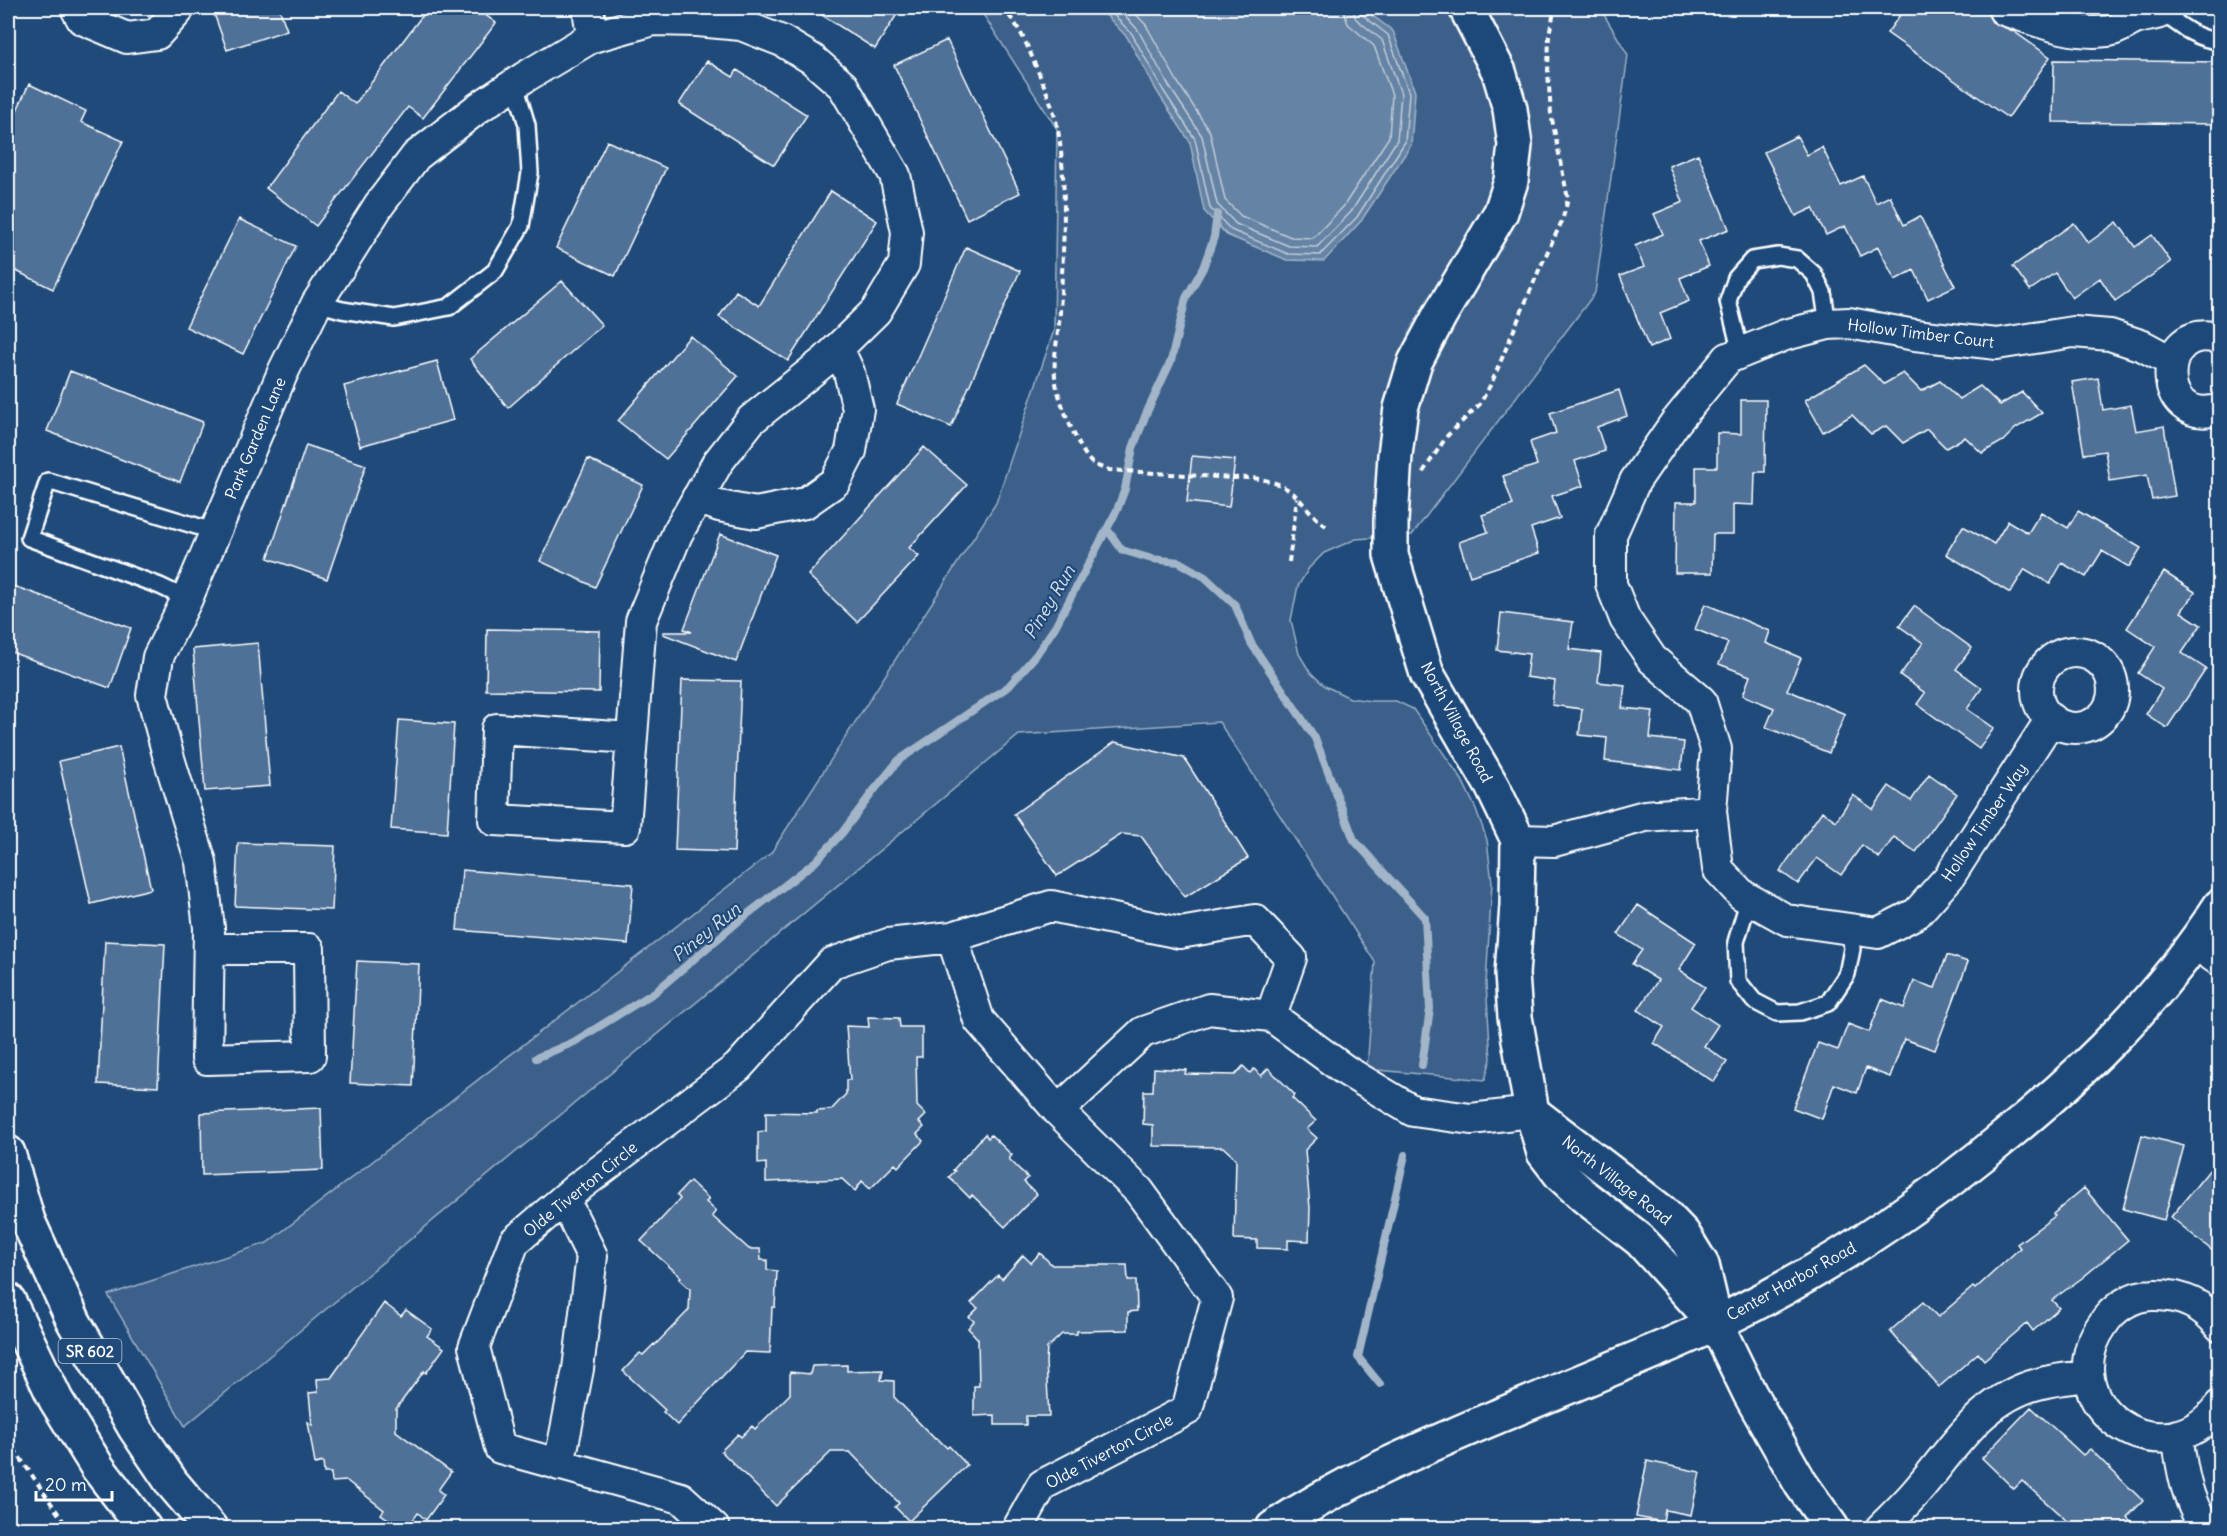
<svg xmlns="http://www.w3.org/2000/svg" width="2227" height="1536" font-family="Delius,sans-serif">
<rect width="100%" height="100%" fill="#1f4a7a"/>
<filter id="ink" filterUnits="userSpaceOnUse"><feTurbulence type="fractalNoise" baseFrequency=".0167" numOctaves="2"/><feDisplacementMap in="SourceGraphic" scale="12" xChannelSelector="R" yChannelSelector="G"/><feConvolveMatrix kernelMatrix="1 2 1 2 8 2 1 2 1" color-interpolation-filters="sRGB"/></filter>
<g filter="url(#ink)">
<path fill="#3c618b" stroke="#9eb0c5" stroke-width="1.5" d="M979,8h621l28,47 -33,238 -183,242 -56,4 -32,14 -15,15 -11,18 -7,34 8,34 11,18 15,14 25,12 21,3h25l17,8 49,71 14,29 11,31 5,43 -6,101 5,75 -6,21 -118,-11 8,-107 -156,-240 -200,13 -834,691 -77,-131 159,-52 504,-390 225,-350 58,-173 3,-201z"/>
<path fill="#6583a4" stroke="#a3b5c8" stroke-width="1.5" d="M1099,8h263l31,23 22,61 -4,53 -50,76 -37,40 -37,-1 -60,-25 -23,-24 -14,-69 -32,-49 -31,-56z"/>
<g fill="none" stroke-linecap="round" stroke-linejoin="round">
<path stroke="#c1cddb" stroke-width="1.5" d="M1107,8l25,26 31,56 32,49 15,69 21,22 57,24 32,1 37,-38 48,-75 4,-49 -21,-58 -27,-21 -2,-6
M1118,8l20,22 31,56 33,50 15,68 19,20 53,22 28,1 34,-35 46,-72 4,-46 -19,-54 -26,-21 -4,-11
M1130,8l16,17 31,56 33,51 15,68 16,16 50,21 22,1 30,-31 46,-70 3,-42 -18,-49 -26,-22 -5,-16"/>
<path stroke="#a3b5c8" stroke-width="8" d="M1107,529l15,21 30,9 27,3 26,15 30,28 16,38 64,95 39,102 71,78 5,91 -8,56
M536,1058l38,-16 81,-50 85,-72 75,-58 27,-29 33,-44 24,-29 110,-74 27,-31 19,-28 62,-117 8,-21 8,-41 13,-34 25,-53 15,-63 17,-30 11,-31 3,-23
M1380,1384l-22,-27 47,-202"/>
</g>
<path fill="#507197" stroke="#fff" stroke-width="1.5" d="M212,8h67l8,22 -60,20z
M428,8h48l20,15 -73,95 -15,-11 -92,119 -50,-38 72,-97 17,13z
M811,8h90l-26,41z
M1905,8h74l8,5 5,9 21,9 37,26 -42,61 -121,-85z
M947,40l73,153 -53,26 -73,-154z
M2054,60l166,2v62l-167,-2z
M707,61l26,16 4,-7 70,45 -33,50 -95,-61z
M29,84l57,27 -5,11 42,19 -70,148 -45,-22v-137z
M1797,136l10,19 15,-8 19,39 22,-10 13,27 14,-7 14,29 16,-9 35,70 -27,13 -14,-29 -19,10 -17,-33 -18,9 -15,-30 -19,9 -13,-27 -17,8 -32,-64z
M607,141l59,27 -51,108 -59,-28z
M1698,154l31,75 -30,12 10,25 -29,12 9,23 -29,12 10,26 -21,9 -29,-72 24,-9 -9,-21 28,-12 -9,-20 29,-12 -14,-36z
M831,191l46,30 -89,140 -69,-44 17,-26 23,15z
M239,219l57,27 -53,108 -57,-27z
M2117,222l18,25 17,-12 19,27 -56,39 -15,-23 -28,20 -17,-25 -25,17 -17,-24 61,-43 14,20z
M966,247l54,24 -69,156 -54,-23z
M562,281l40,44 -94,83 -38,-49z
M690,336l48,40 -72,83 -48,-38z
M437,361l16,59 -93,26 -16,-60z
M1864,365l20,19 19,-11 18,18 19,-10 19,18 21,-13 20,19 22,-13 20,21 -26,15 -13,13 -21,12 -17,-16 -19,11 -19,-19 -24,14 -17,-17 -15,8 -19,-19 -29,17 -18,-32z
M70,371l133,51 -23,60 -133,-51z
M2098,378l5,32 28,-5 5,26 28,-5 11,70 -23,4 -5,-25 -37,6 -5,-30 -21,3 -12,-72z
M1619,390l8,26 -30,11 8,24 -30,10 8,25 -31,10 8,22 -29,10 8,25 -69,23 -11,-34 29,-10 -6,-17 31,-10 -10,-29 34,-11 -7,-23 26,-9 -6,-20z
M1741,400h25l-1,72h-10l-1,33 -21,-1v30h-20l-1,39h-37l1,-71h20v-35h21v-34l24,1z
M306,445l60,20 -39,114 -59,-21z
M924,447l43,38 -58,63 10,8 -62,66 -49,-47z
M1192,456l43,4 -6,47 -42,-5z
M588,459l55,26 -48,102 -55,-26z
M2078,511l63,37 -12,19 -27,-16 -16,26 -24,-14 -12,21 -25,-15 -15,24 -64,-39 17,-28 31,18 14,-23 20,12 13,-21 27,16z
M720,534l56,21 -40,107 -73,-28v-2h29l-8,-3z
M2164,572l31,20 -14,20 20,13 -19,28 24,16 -39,59 -21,-14 16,-25 -24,-16 17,-26 -28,-19z
M8,584l123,44 -21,60 -102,-37z
M1705,604l65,27 -4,12 35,15 -14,32 58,24 -16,39 -63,-26 8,-19 -31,-13 7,-19 -31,-12 9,-21 -33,-14z
M1914,606l58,42 -16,21 26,19 -15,21 27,19 -15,21 -62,-45 8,-11 -25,-18 23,-32 -24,-17z
M1501,613l72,9 -4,27 32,4 -3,29 27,3 -3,23 31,3 -3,27 34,4 -3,28 -76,-9 2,-23 -28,-3 3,-26 -30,-4 3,-24 -29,-4 3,-23 -32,-4z
M487,629l113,2 -1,61 -113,-2z
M258,643l12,143 -65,5 -12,-142z
M682,680l59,1 -7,171 -59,-2z
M399,720l55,4 -7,109 -56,-4z
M1115,742l69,16 64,100 -63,39 -44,-61 -19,-2 -65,42 -43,-62z
M119,747l32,142 -60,15 -32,-143z
M1929,774l28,20 -41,58 -22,-15 -15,21 -17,-13 -21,30 -24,-17 -19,26 -18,-13 42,-60 14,10 17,-26 20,14 16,-23 22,15z
M238,843l97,3 -3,64 -97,-4z
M462,870l171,14 -5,60 -171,-14z
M1638,905l58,38 -17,27 26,17 -14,20 27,18 -14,21 23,16 -13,20 -60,-39 10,-16 -26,-17 20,-30 -26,-16 10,-14 -24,-16z
M105,941l60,3 -7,143 -60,-3z
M1947,955l21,7 -33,88 -31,-11 -14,38 -24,-9 -9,25 -23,-9 -12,35 -29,-11 25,-65 20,7 10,-26 21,8 13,-33 22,9 10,-27 21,7z
M357,961l62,3 -6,122 -63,-3z
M868,1017l31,1 1,9h22v30h-6l1,49 9,9 -7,7 5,5 -7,7 6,7 -25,26 -3,-3 -25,25 -8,-8 -7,10 -13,-12 -76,3v-19l-8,1v-32l8,-1v-19l51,1v-2l14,-1 15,-16v-14h4l-4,-54 23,1z
M1243,1066l7,7 4,-4 7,7 7,-8 27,27 -3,3 24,23 -9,8 10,9 -12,12 5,58 -1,33 -21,-1v9l-31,-1v-8l-23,-1 2,-80 -13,-12 -70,-1v-21l-10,-1 1,-33h9l1,-23 32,2 -1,4 50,1z
M321,1108l2,62 -121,5 -1,-62z
M985,1134l3,4 3,-3 21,20 -3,4 19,19 -4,4 13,12 -32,33 -33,-32 -2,3 -21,-21 6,-6 -2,-1z
M2142,1135l42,11 -20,74 -41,-11z
M2220,1157v100l-49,-40z
M690,1181l19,18 -3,3 10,9 -4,5 37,33h11l1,11h6v10l10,1 -2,36h-3l-2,46 -25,-1 -68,73 -14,-13 2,-2 -42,-39 17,-18 3,2 11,-11 1,1 34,-35 1,-21 -11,-10 2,-2 -40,-36 39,-42 -3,-4z
M2084,1188l44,52 -46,38 -30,22 7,8 -26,23 -6,-8 -43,37 -6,-7 -39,34 -49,-56 33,-29 15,15 35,-30 2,2 45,-41 -3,-4 38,-28 -2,-2z
M1040,1253l12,12h75l1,15h8l1,31 -9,1v18l-51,1v3h-15l-15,14 -1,14 3,54h-23v9h-31v-10l-21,1v-30h5l-1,-47 -10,-11 6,-7 -5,-4 9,-9 -7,-5 27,-28 4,4 21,-24 8,8z
M384,1303l17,13 5,-6 26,19 -5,7 17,12 -18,25 -2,-2 -28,38v22l55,41 -13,18 6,5 -18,25 -8,-7 -11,15h-6l-20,-14 3,-4 -37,-29 -15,1 -1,-9h-7l-1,-11 -8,2 -7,-42 4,3 -3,-32 9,-1 -1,-13 14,-1z
M847,1365v6l36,-1 -2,10 13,1v16l41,42 2,-1 10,10 2,-2 18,19 -58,56 -14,-14 4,-4 -49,-51h-19l-55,54 -55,-55 17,-17 3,3 11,-11 3,3 35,-35v-22l20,2 2,-8z
M2031,1407l52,48 7,-6 53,52 -16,16 11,11h-63l-53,-47 -8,8 -32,-31z
M1647,1461l53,11 -9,43 -26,-5 -2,12 -27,-5z"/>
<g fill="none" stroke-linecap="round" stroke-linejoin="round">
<g stroke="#fff" stroke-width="20">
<path id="lane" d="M2162,12c17,13 35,28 58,29
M317,303l25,7 52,8 55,-11 46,-36 26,-45 9,-53 -3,-48 -12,-41
M1741,353l-13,-52 8,-23 16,-18 26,-4 19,3 17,15 9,18 5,32
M187,599l-27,-13 -131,-48 19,-57 168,51
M1749,899l-13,43 2,39 16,20 23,12 23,-1 28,-9 19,-29 5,-25 -2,-20"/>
</g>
<g stroke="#fff" stroke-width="34">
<path id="street" d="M76,8l6,11 45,19 30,-4 20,-22v-4
M588,8l4,29 61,-17 44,1 44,4 41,16 30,18 31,27 52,89 12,57 -3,32 -28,47 -50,49 -75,60 -33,42 -41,72 -36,87 -16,206 -131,-7 3,-91 134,9
M2004,10c34,11 68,26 105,21 11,-2 19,-10 29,-13 11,-3 22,-3 31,-10
M2220,339c-65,-21 -67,91 0,70
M697,498l22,8 37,7 49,-10 30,-21 16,-31 7,-42 -9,-37 -11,-24
M2037 690a38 38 0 1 1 76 0a38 38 0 1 1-76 0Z
M2051,719l-102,158 -32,36 -39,20 -91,-13 -45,-25 -24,-26 -7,-58 5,-62 -15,-48 -49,-42 -27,-40 -14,-35v-49l24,-54 40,-58 53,-65 57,-23 43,-11 21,-1 66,12 82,9 76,-12 37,3 33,11 28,15
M1518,840l36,1 91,-25 66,-5
M952,937l27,83 79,91 81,80 78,107 -30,112 -145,75 -24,43
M2195,944l25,17
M209,949h100l1,107 -103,3 2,-131 -8,-66 -33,-107 -16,-60 6,-38 29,-58 96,-227 34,-69 62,-98 37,-49 62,-48 47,-31 67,-40
M1058,1111l85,-79 66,-23 62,7
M2220,1326c-17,-22 -40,-32 -68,-31 -19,0 -39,13 -49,29 -56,79 59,160 117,81
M2177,1435c5,34 9,65 29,93
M559,1465l19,-96 14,-113 -28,-57
M714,1528l-33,-30 -181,-50 -26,-101 40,-105 63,-54 161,-121 94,-104 56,-19 64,-7 99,-31 129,27 75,-13 36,38 -20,58 74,54 68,41 58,8 61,-7
M1881,1528c12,-12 24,-23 35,-36 36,-41 65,-94 122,-108 16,-5 34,-6 50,-8"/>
</g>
<g stroke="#fff" stroke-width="38">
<path id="secondary" d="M1466,8l33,64 11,37 5,36 -4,36 -10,31 -61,103 -25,47 -14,46 -6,47 -4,66v34l36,119 65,112 26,54 -1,66 -5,68 3,43 17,95 12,41 17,22 23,21 56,44 76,84
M1532,1112l129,99 22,23 19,31 14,59 34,70 51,90 31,44
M1273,1528c66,-44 138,-75 211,-106 62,-26 125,-52 187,-78 122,-53 235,-125 337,-210 82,-67 154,-139 212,-228"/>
</g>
<g stroke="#fff" stroke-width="38">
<path id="primary" d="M8,1153l20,68 46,101 61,106 37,55 38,45
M8,1300l48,100 42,68 46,60"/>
</g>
<path stroke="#fff" stroke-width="4" stroke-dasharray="6 4.5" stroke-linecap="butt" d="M1002,8c15,14 24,34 32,54 9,21 20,45 24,68 10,59 5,123 2,182 -1,21 -7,43 -5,64 1,19 23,74 37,87 4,3 11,5 17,7l124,8c24,-1 49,2 66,21 9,10 16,19 27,27
M1423,472l24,-36 33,-32 12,-22 47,-112 23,-49 6,-22 -17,-85 -3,-42 1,-38 6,-26
M1289,562l8,-64
M8,1440l60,88"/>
<use href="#lane" stroke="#1f4a7a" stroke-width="15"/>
<use href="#street" stroke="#1f4a7a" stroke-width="30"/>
<use href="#secondary" stroke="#1f4a7a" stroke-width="33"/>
<use href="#primary" stroke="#1f4a7a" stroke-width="33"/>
</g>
</g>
<g text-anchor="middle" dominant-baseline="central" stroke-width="4.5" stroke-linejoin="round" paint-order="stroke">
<rect fill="#1f4a7a" stroke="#bcc9d7" stroke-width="1.5" x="58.5" y="1339" width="63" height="24" rx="4.5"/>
<g font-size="15" font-weight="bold" fill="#fff">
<text x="90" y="1351">SR 602</text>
</g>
<g font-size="16" fill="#fff" stroke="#1f4a7a">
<text transform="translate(1921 333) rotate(7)">Hollow Timber Court</text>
<text transform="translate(255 438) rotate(-67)">Park Garden Lane</text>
<text transform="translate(1457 722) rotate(62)">North Village Road</text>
<text transform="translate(1984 822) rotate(-56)">Hollow Timber Way</text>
<text transform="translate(1617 1180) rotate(38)">North Village Road</text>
<text transform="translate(580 1189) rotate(-39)">Olde Tiverton Circle</text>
<text transform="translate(1791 1281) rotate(-29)">Center Harbor Road</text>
<text transform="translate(1109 1451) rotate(-28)">Olde Tiverton Circle</text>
</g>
<g font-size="18" font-style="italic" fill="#d8e0e8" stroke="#1f4a7a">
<text transform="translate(1049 602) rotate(-59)">Piney Run</text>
<text transform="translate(706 932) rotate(-39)">Piney Run</text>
</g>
</g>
<rect width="2227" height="1536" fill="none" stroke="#1f4a7a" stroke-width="30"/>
<rect x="15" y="15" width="2197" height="1506" fill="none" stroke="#fff" stroke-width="2" filter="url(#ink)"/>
<path d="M36 1491v9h76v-9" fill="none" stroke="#ffffff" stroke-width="3"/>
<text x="45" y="1491" font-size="18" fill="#ffffff" stroke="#1f4a7a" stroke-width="4.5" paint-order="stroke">20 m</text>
</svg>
